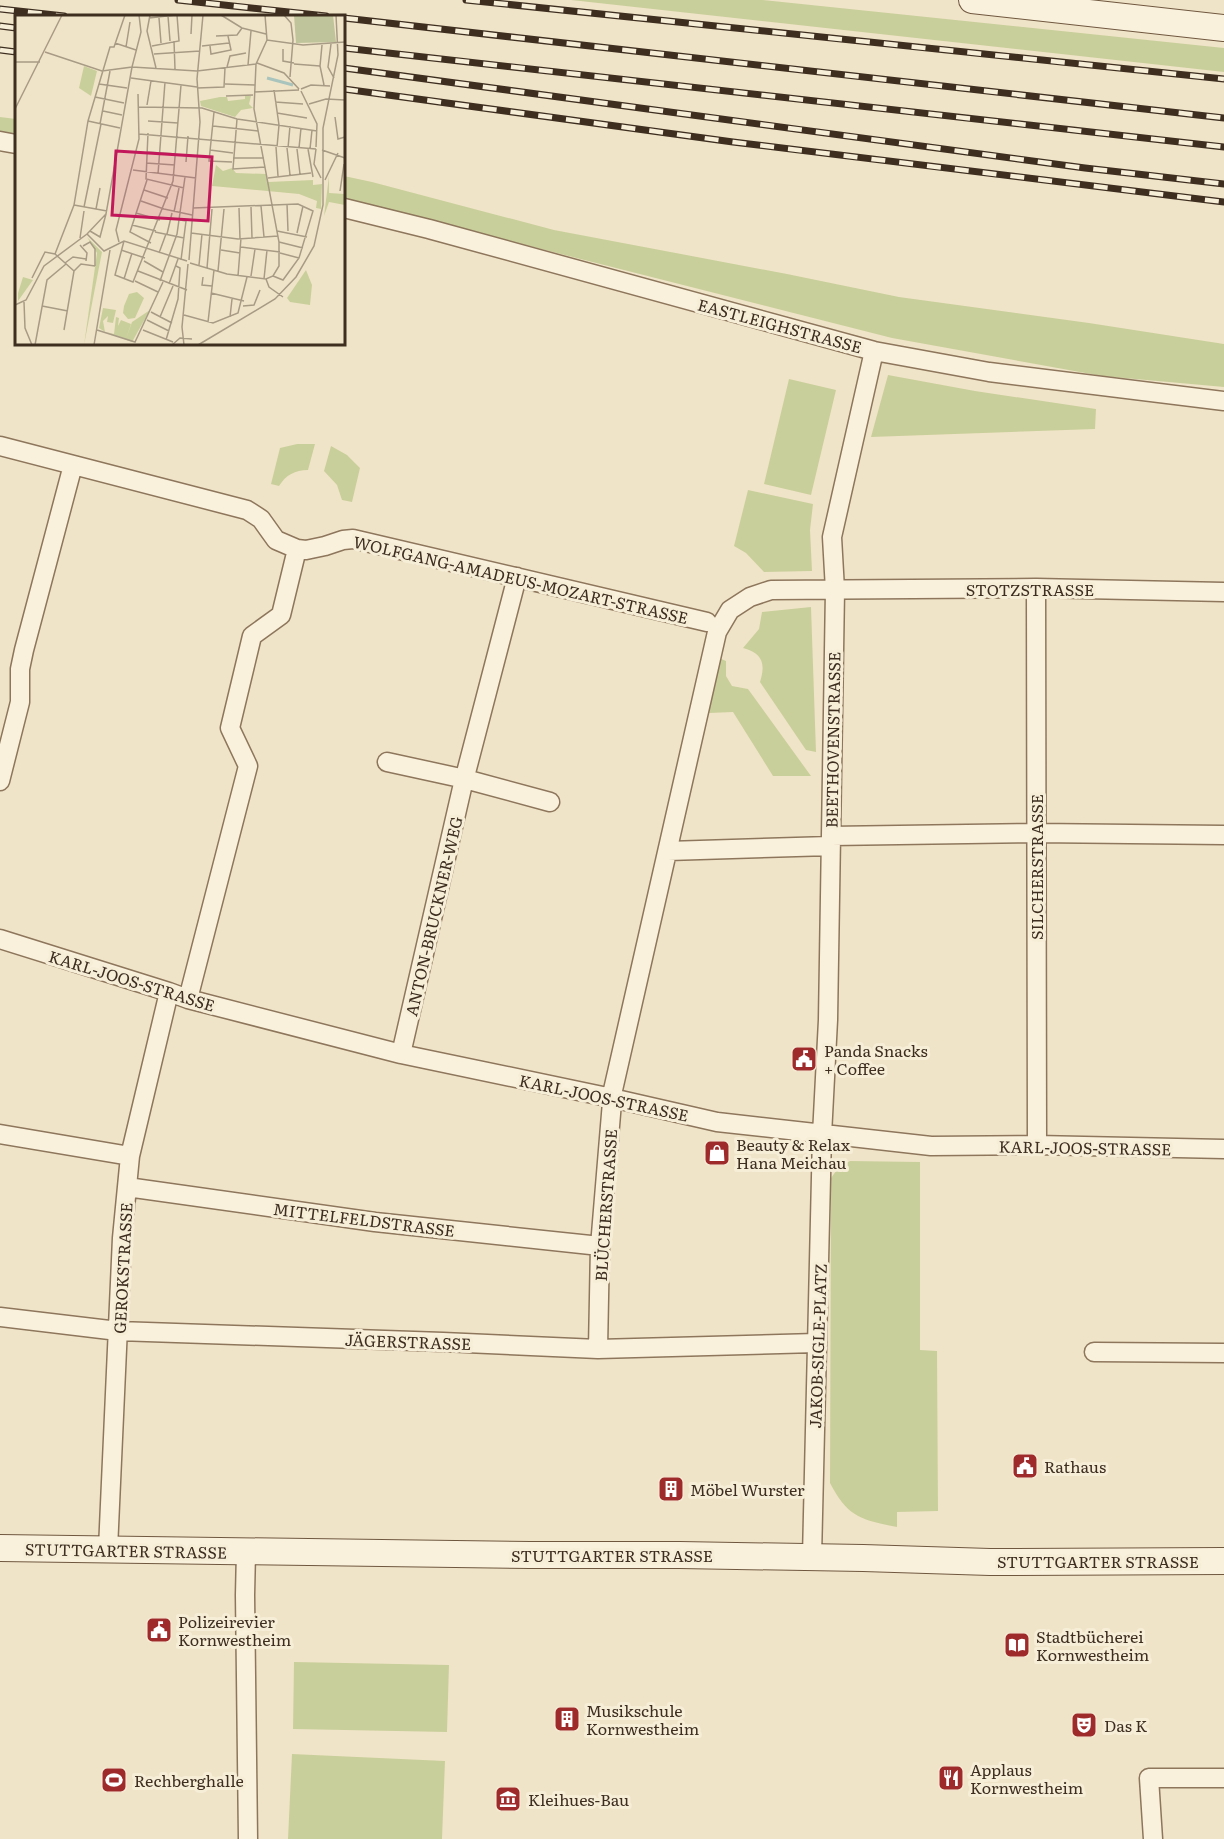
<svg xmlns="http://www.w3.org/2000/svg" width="1224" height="1839" font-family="Literata,serif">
<rect width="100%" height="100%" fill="#f0e4c8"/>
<path fill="#c9cf9b" d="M571,0h192l461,48v24z
M0,117l16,2v16l-16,-2z
M344,176l28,6 182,48 233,44 112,23 190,26 135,21v43l-122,-11 -210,-38 -548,-139z
M888,375l87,16 121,18 -1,20 -224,8z
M789,379l47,11 -25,105 -47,-11z
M297,444h18l-7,26c-13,0 -22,5 -29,16l-8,-2 9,-36z
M331,446l16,9 13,13 -8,34 -10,-2 -5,-15 -13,-14z
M748,490l65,14 -3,26 2,41 -48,1 -18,-19 -12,-7z
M811,607l5,145 -10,-2 -46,-68c6,-19 2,-29 -17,-34l16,-19 3,-17z
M719,658l7,3v15l6,10 16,3 63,87h-38l-40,-64 -24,1z
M850,1161l70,1v188l17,1 1,160 -41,1v15c-37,-7 -50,-11 -67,-44l1,-305 8,-11z
M294,1662l155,3 -2,67 -154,-3z
M292,1754l153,7 -3,78h-154z"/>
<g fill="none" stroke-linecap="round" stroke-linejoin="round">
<g stroke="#8d765c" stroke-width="21">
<path id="street" d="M0,141l16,3
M344,208l85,21 445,122 115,21 235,29
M0,446l247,64 14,9 15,21 21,9 9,1 19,-4 18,-6 10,-1 354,83
M1036,588l1,557
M387,762l78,17 85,23
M0,781l20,-79v-33l4,-19 49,-185
M831,836l205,-3 188,2
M668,851l162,-5
M0,939l169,53 19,7 213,55 211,44 105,24 214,24 106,-1 187,4
M188,999l60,-233 -18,-38 22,-92 29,-21 16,-66
M401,1054l61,-266 55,-211
M0,1134l130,22
M127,1187l248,35 225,24
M0,1317l118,14 325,11 155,7 218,-6
M598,1349l2,-103 13,-156 104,-458 13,-22 20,-13 21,-7 265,-2 188,4
M1094,1352l130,1
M108,1549l14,-311 8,-82 39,-164
M246,1551l-1,44 3,244
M812,1557l10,-422 6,-115 7,-430 -3,-53 42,-186
M1153,1839l-4,-61h75"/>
</g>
<g stroke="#6f573f" stroke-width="28">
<path id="secondary" d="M972,0l252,28
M0,1548l530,7h150l183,3 127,4 234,-1"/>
</g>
<use href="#street" stroke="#faf1dc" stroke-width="18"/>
<use href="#secondary" stroke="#faf1dc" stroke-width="26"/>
<g stroke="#3d2e20" stroke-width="7">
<path id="rail" d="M178,0l148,16
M466,0l758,79
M0,9l64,7
M344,18l880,100
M0,26l16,2
M344,48l880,99
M0,50l16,2
M344,68l741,100 139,16
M344,89l389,53 491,60"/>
</g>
<use href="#rail" stroke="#f7eed8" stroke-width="4.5" stroke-dasharray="14" stroke-linecap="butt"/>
</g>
<defs>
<g id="civic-square" transform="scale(1.35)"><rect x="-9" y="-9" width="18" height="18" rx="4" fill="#9e2a2b" stroke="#f7eed8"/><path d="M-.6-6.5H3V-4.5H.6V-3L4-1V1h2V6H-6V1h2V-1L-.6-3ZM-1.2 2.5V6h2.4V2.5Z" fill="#fff"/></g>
<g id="shop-square" transform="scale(1.35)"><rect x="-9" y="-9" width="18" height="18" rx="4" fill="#9e2a2b" stroke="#f7eed8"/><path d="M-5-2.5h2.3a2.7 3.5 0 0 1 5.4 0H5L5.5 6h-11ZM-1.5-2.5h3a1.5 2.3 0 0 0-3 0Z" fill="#fff"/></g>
<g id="building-square" transform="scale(1.35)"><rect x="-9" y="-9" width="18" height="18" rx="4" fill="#9e2a2b" stroke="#f7eed8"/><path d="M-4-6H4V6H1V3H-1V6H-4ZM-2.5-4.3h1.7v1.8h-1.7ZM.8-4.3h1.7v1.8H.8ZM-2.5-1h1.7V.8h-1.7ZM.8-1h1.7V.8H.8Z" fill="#fff"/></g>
<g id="library-square" transform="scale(1.35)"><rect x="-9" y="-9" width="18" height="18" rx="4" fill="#9e2a2b" stroke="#f7eed8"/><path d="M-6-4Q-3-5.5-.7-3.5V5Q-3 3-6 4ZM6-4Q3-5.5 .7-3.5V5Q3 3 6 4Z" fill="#fff"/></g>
<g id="theatre-square" transform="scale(1.35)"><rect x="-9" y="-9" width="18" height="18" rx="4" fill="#9e2a2b" stroke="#f7eed8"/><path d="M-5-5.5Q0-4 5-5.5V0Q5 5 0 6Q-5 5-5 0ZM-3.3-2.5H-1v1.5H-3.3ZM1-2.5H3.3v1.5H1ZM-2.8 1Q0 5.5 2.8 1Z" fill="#fff"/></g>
<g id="restaurant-square" transform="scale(1.35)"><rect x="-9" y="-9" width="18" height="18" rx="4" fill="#9e2a2b" stroke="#f7eed8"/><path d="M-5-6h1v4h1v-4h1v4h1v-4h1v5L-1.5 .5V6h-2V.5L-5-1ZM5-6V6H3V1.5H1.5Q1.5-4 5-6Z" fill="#fff"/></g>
<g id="stadium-square" transform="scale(1.35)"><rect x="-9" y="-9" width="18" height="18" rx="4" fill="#9e2a2b" stroke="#f7eed8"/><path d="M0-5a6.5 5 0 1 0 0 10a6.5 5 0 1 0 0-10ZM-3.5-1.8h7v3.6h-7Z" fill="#fff"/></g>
<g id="museum-square" transform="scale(1.35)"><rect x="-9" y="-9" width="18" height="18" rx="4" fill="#9e2a2b" stroke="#f7eed8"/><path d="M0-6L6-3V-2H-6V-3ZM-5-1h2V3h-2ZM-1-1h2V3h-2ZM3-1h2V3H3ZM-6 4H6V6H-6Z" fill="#fff"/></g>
</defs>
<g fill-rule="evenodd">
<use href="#civic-square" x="804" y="1059"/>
<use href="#shop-square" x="717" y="1153"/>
<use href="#civic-square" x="1025" y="1466"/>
<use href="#building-square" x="671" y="1489"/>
<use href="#civic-square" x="159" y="1630"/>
<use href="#library-square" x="1017" y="1645"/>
<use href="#building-square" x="567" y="1719"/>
<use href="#theatre-square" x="1084" y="1725"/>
<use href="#restaurant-square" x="951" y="1778"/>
<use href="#stadium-square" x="114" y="1780"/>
<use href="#museum-square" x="508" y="1799"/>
</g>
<g text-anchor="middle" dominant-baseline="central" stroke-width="6" stroke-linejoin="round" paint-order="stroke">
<g font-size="16" fill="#3d2e20" stroke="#f7eed8">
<text transform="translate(780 325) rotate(15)">EASTLEIGHSTRASSE</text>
<text transform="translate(521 579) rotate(13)">WOLFGANG-AMADEUS-MOZART-STRASSE</text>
<text x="1030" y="589">STOTZSTRASSE</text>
<text transform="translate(832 740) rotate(-89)">BEETHOVENSTRASSE</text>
<text transform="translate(1036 867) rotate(-90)">SILCHERSTRASSE</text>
<text transform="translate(433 916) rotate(-77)">ANTON-BRUCKNER-WEG</text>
<text transform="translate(132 980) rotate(17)">KARL-JOOS-STRASSE</text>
<text transform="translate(604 1097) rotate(12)">KARL-JOOS-STRASSE</text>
<text transform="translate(1085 1147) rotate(1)">KARL-JOOS-STRASSE</text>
<text transform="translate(605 1205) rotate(-86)">BLÜCHERSTRASSE</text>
<text transform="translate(364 1219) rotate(7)">MITTELFELDSTRASSE</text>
<text transform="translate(122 1268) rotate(-87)">GEROKSTRASSE</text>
<text transform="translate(408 1341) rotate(2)">JÄGERSTRASSE</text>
<text transform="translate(817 1346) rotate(-88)">JAKOB-SIGLE-PLATZ</text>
<text transform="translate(126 1550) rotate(1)">STUTTGARTER STRASSE</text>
<text x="612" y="1555">STUTTGARTER STRASSE</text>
<text x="1098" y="1561">STUTTGARTER STRASSE</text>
</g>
<g font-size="16" fill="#3d2e20" stroke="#f7eed8" text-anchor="start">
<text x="824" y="1050">Panda Snacks<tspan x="824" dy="18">+ Coffee</tspan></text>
<text x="736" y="1144">Beauty &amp; Relax<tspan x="736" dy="18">Hana Meichau</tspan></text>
<text x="1044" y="1466">Rathaus</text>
<text x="690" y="1489">Möbel Wurster</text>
<text x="178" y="1621">Polizeirevier<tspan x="178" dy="18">Kornwestheim</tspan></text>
<text x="1036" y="1636">Stadtbücherei<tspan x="1036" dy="18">Kornwestheim</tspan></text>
<text x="586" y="1710">Musikschule<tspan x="586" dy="18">Kornwestheim</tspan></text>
<text x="1104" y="1725">Das K</text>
<text x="970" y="1769">Applaus<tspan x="970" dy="18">Kornwestheim</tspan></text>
<text x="134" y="1780">Rechberghalle</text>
<text x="528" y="1799">Kleihues-Bau</text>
</g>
</g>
<g transform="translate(15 15)">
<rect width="330" height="330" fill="#f0e4c8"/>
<path d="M69,51l13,5 -6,25 -12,-8zM230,81h6l-2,8 4,4 -12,2 -6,7 -34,-11 -1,-5 20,-4h7l1,4 17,-2zM201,150l7,6 9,-3 4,5 30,1 2,8 45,-2v5l9,-1 -1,25 -5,-1 1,-7 -18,-7 -87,-8zM314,161v17l16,1v11l-16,-3 -5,14zM72,222l15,15 -18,93 13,-92zM291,255l6,15 -2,20 -20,-3 -3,-4zM8,262l10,3 -15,21v-8zM122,277l7,6 -9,20 -7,1 -5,-6 1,-7 5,-12zM88,293l13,2 -3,13 -6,-1 1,-6 -5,5 2,11 -6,-4zM135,295l-18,32 -26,-10 8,2 2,-17 3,1 -1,8 3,-6 10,4 -5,15 6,-17z" fill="#c9cf9b"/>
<path d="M279,0h39l3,27 -40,1z" fill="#bfc49a"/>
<path fill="none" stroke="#a9c4bc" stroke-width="3" d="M252,63l26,7"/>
<path fill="none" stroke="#a89b85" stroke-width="1.5" d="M135,0l-3,16 9,37M206,0l21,13 24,6M250,0l2,25M269,0l7,8 2,17 -3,37M153,1l2,25M134,3l27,-3M144,3l2,25M176,19l1,-19M201,21l21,-1 5,-7M159,26l1,28M100,28l21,7M316,29l-3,23 6,11M137,31l27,-5 -2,-26M187,31l27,-3M195,31l1,8 20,-4 -3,-14M111,32l4,-25M268,34v12l11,2M30,37l57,19 30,-4 9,-35 -2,-17M139,39l46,-3M0,47h25M242,48l27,10 15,16M279,49l26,2M233,50l3,-34M305,51l2,-21M305,51l4,19M117,52l65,4 59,-7 11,-24 36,5 42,-3M212,52l3,-11 16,-3M116,63l66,9M84,69l28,4M210,69l30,1M182,73l27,-1 1,-19M286,74l10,-4 19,1M259,75l5,35 -2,22M286,76l16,33 -1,23M239,77l45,-2M211,81l27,-1M80,82l29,6M260,87l28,2M294,89l17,-5 19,1M132,90l4,-24M123,92l64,1 35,11 80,12M0,94l47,-94M88,96l19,4M199,97l-5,49 23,1M262,98l30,5M320,102l3,22 7,-2M222,104l-4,50 32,-2M73,106l32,7M133,106l30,2M85,109l10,-53M198,111l45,5M133,118l-2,46 38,9M124,119l177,15M261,132l2,29M272,133l3,27M273,133l2,-22M284,133l2,-20M282,134l3,25M293,134l5,28M295,134l2,-19M301,134l-2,15 7,14M195,135l23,3M307,135l23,8M132,137l29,2M218,143h31M171,147l2,-26M131,148l29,2M118,155l63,8M143,159l7,-92M253,163l43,-5M132,165l-17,52 21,11M310,165l13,-27M129,175l24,8M325,176l4,-27M126,186l23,8M272,189l1,27M59,190l33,6M246,191l3,31M69,192l17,-83M236,192l1,31M178,193l105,-4 15,7 -14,47 -16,22 -10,-4M224,193l1,31M81,194l4,-21M149,194l28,6M159,197l5,-24M121,198l24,7M165,205l6,1 -5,39M117,210l24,6M75,216l10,6 6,-23M262,216l30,6M140,217l29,6M176,218l47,6 40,-3M282,218l6,-27M72,219l17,17 20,-10 63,20M152,219l5,-21M65,223l4,-27M109,226l-9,34 18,7 40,-101 8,-96M104,227l-3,-12 23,-91 -1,-45M264,227l24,6M65,230l7,8 -1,8M68,231l7,-4 5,7v17M226,232l39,5M106,235l24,8M206,235l19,3M144,238l7,-19M265,238l19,5M40,239l19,-49 14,-84 22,-74h4l11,-32M174,245l11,-138 -3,-43 6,-64M129,246l19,11M50,248l8,-6 13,2M175,248l37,11 39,5 7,-3 6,-10v-24l-25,-133 2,-45M184,250l3,-31M192,253l5,-59M59,256l7,-7 14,2M123,256l49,19M203,256l6,-62M223,261l3,-38M236,261l4,-27M188,262l-1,8 10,1M17,263l13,-26 10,2 19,17 -10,59M109,264l8,-26M249,264l3,-29M251,264l3,8 14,10M120,266l23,11M145,266l17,-47 8,-57M154,269l9,-25M196,278l33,8M9,287l1,26 7,17M0,290l11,-5 18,-34 43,-32 19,-20 26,-147M27,291l26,5M228,291l11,-1 6,-15M136,297l21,11M169,300l29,8 25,-10 9,-36M145,302l13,-31M215,302l2,-18M132,305l22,11M193,307l6,-52M82,315l38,12 28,-60M128,315l30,12M151,325l12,-41 2,-31 -4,-2M20,330l12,-65 19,-16M79,330l16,-95M157,330l8,-7 12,1M169,330l-2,-18 6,-63M183,330l77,-46 21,-22 18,-31 9,-41v-77l15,-73 -2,-40"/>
<path fill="#c2185b" fill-opacity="0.15" stroke="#c2185b" stroke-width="3" d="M101,136l96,6 -4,64 -96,-6z"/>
<rect width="330" height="330" fill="none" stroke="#3d2e20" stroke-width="3"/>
</g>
</svg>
